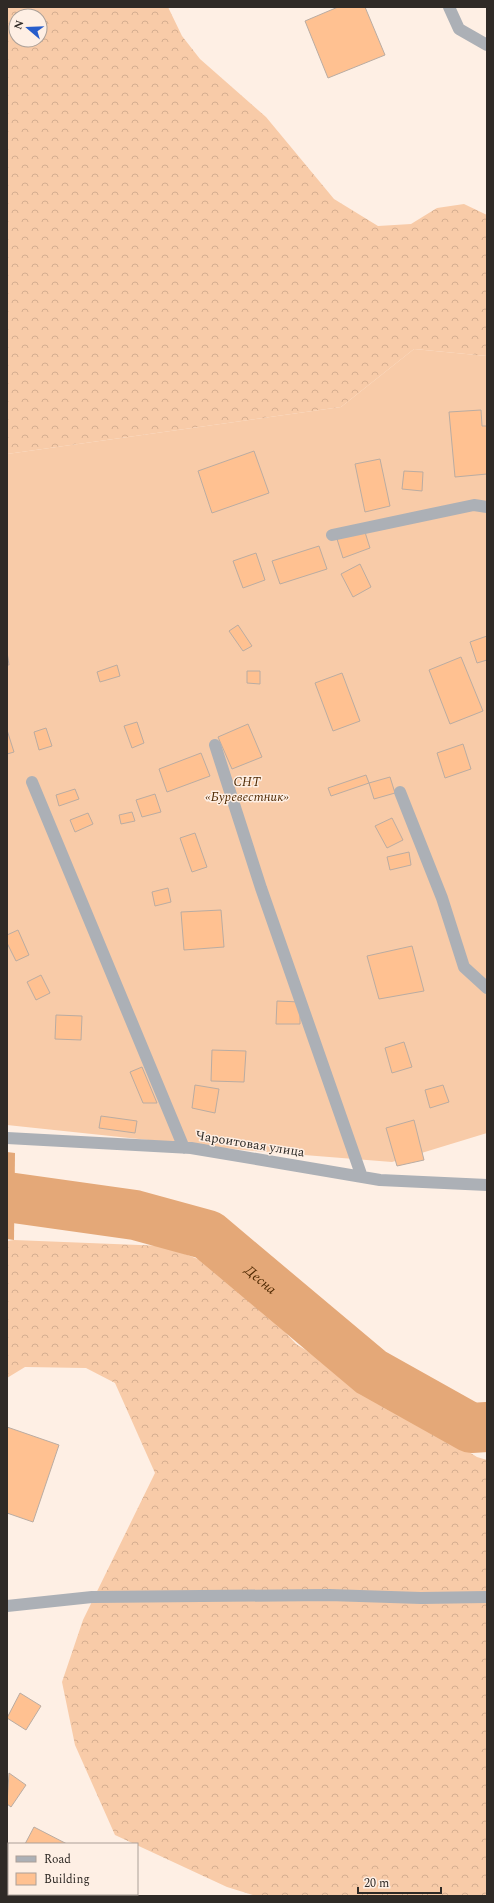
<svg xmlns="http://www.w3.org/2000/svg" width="494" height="1903" font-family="Spectral,serif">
<defs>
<pattern id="forest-crowns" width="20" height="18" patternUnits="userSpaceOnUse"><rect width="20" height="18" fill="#f8cba8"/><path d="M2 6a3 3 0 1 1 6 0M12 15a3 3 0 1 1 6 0" fill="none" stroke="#d5ae90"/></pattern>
</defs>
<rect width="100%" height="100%" fill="#feefe4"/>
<path fill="url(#forest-crowns)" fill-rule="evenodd" d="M7,7h161l14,29 18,23 66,58 68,82 44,27 33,-2 26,-16 27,-4 23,11v141l-73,-7 -73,58 -334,47zM16,16h24v24h-24z
M14,1240l150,6 65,25 67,73 181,113 10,3v436h-231l-29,-9 -112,-52 -40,-90 -13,-63 21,-62 72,-147 -40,-90 -29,-15 -61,-1 -18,11v-137z"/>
<path fill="#f8cba8" d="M414,349l73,7v777l-95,29 -149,-12 -236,-25v-671l334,-47z"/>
<path fill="#e4a878" d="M7,1152l8,1 -1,87 -7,-1z"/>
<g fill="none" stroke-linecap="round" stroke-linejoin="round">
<path stroke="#e4a878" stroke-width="50" id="s1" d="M7,1197l128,18 73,20 163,137 100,56 16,-1"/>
</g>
<path fill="#ffc191" stroke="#baaca2" d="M338,7h27l20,48 -57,23 -23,-57z
M481,410l1,16h5v48l-32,3 -6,-65z
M254,451l15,42 -57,20 -14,-42z
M380,459l10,47 -25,6 -10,-48z
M404,471l19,1 -1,19 -20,-2z
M364,529l6,19 -27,10 -6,-19z
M319,546l8,23 -47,15 -8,-23z
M256,553l9,27 -22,8 -10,-27z
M360,564l11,23 -18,10 -12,-23z
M238,625l14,21 -9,5 -14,-20z
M487,636v24l-10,3 -7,-21z
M7,652l2,13h-2z
M461,657l22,54 -33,13 -21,-54z
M117,665l3,11 -20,6 -3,-10z
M247,671h13v13l-13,-1z
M342,673l18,48 -27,10 -18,-48z
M137,722l7,21 -12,5 -8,-22z
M248,724l14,33 -30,12 -14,-32z
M46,728l6,18 -13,4 -5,-18z
M7,730l7,22 -7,2z
M463,744l8,25 -26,9 -8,-25z
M201,753l9,23 -43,16 -8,-23z
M366,775l3,8 -38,13 -3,-8z
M390,777l5,16 -21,6 -5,-16z
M75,789l4,10 -20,7 -3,-11z
M155,794l6,18 -19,5 -6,-17z
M132,812l3,9 -14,3 -2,-9z
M88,813l5,11 -18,8 -5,-12z
M392,818l11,22 -16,8 -12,-22z
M195,833l12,34 -15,5 -12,-34z
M409,852l2,13 -21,5 -3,-13z
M168,888l3,14 -16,4 -3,-14z
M221,910l3,37 -40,3 -3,-38z
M18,930l11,25 -13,6 -9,-18v-8z
M412,946l12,45 -45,8 -12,-43z
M41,975l9,18 -14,7 -9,-18z
M277,1001l23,1v22h-24z
M56,1015l26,1 -1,24 -26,-1z
M404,1042l8,25 -20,6 -7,-25z
M212,1050l34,1 -2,31 -33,-1z
M142,1067l15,36h-14l-13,-31z
M195,1085l24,4 -4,24 -23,-5z
M443,1085l6,17 -19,6 -5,-18z
M101,1116l36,5 -2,12 -36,-5z
M414,1120l10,40 -27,6 -11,-38z
M7,1427l52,18 -26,77 -26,-9z
M20,1693l21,13 -15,24 -19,-12z
M9,1773l17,12 -15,22 -4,-3z
M34,1827l33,17h-42z"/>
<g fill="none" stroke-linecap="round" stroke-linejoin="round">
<path stroke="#acb0b6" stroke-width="12" d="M449,7l10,22 28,16
M332,535l142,-30 13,2
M215,745l46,143 101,289
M32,782l152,366
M400,792l42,106 22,69 23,21
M7,1138l184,10 189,32 107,5
M7,1606l85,-9 237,-2 92,3 66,-1"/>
</g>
<g text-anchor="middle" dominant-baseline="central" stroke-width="3" stroke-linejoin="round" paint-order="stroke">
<g font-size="13" font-style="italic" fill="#512b04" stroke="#feefe4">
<text x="247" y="782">СНТ<tspan x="247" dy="15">«Буревестник»</tspan></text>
</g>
<g font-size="13" fill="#2f2a26" stroke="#feefe4">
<text transform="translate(250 1144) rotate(9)">Чароитовая улица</text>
</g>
<g font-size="14" font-style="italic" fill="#512b04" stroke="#feefe4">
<text stroke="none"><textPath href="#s1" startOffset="274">Десна</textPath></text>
</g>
</g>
<rect width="494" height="1903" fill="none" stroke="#2f2a26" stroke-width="16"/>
<rect x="8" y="1843" width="130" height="52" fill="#feefe4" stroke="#aba098"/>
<rect x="16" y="1856" width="20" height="6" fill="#acb0b6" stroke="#aba098"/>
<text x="44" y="1863" font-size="12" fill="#2f2a26">Road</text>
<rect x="16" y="1873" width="20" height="12" fill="#ffc191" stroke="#aba098"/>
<text x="44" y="1883" font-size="12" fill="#2f2a26">Building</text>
<g transform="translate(28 28) rotate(289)"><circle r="19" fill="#feefe4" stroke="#aba098"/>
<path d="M0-3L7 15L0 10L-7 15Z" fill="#275dcb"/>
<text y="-6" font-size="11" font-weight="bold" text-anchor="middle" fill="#2f2a26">N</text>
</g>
<path d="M358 1887v6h83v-6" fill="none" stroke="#2f2a26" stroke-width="2"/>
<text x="364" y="1887" font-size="12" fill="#2f2a26" stroke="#feefe4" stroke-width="3" paint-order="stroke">20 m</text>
</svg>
